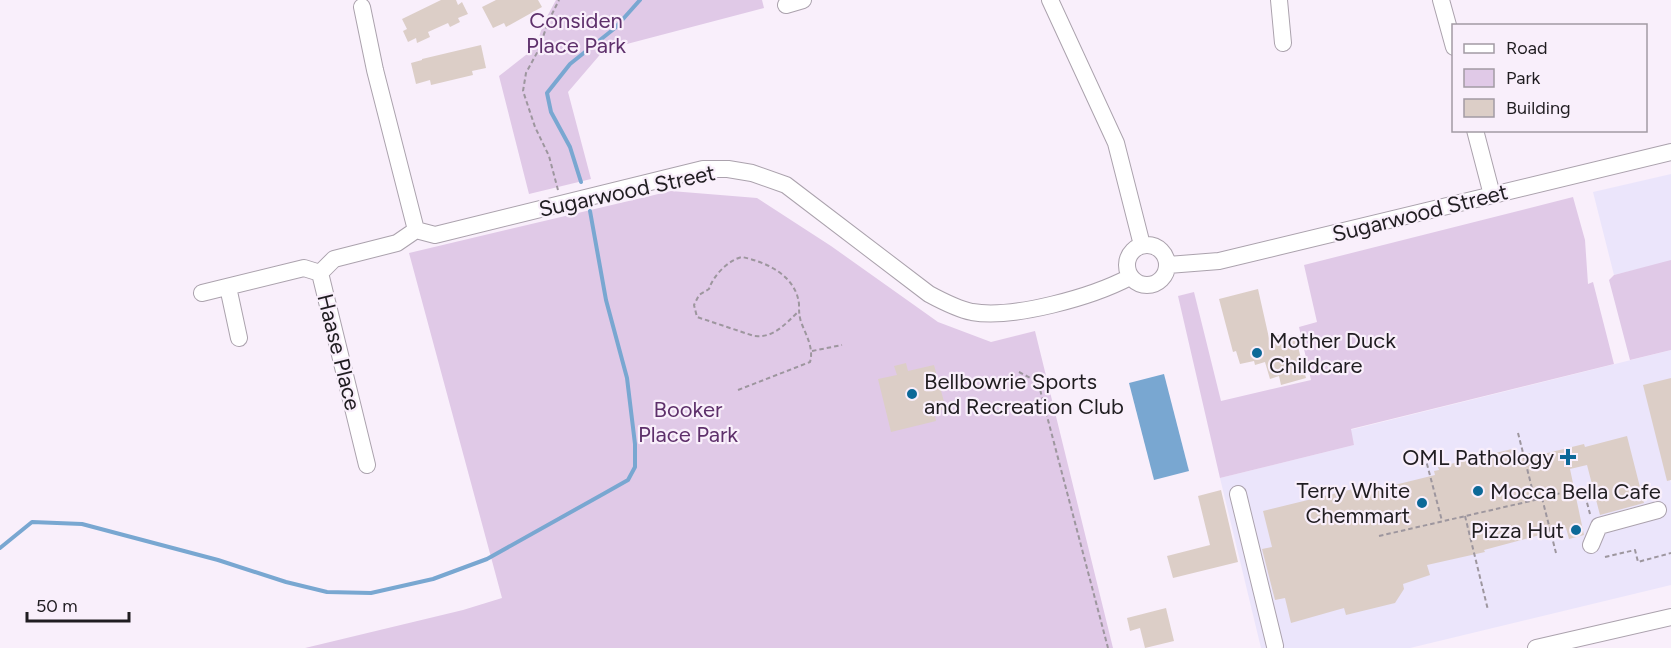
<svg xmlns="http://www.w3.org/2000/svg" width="1671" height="648" font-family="Figtree,sans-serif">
<rect width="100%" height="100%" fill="#f9effb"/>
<path fill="#ebe5fb" d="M1671,174v87l-57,14 -21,-83z
M1671,350v119l-3,1 3,13v102l-261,63h-149l-41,-170 134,-33 -4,-15z"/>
<path fill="#e0c9e7" d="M556,0h206l2,8 -160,42 -36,42 23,87 -62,15 -30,-118 37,-29 7,-23z
M671,191l86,7 74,48 107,76 53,20 44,-11 78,317h-808l158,-38 39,-12 -93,-345z
M1573,197l12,43 3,44 5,-2 21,82 -263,65 3,16 -134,33 -42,-182 16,-4 27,109 90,-21 -12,-53 18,-5 -13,-57z
M1671,260v90l-41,10 -21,-80 5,-5z"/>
<path fill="#79a7d1" d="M1164,374l25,97 -35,9 -25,-97z"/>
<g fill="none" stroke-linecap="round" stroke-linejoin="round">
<path stroke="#79a7d1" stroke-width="4" d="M581,182l-11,-35 -19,-35 -4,-19 23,-29 45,-36 25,-28
M0,548l32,-26 50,2 136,36 68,22 41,10 44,1 62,-14 54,-20 118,-66 23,-13 7,-13v-23l-8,-66 -21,-78 -16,-89"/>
</g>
<path fill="#dccec7" d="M441,0h15l2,5 4,-3 6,12 -10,4 2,4 -10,5 -2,-4 -20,9 2,5 -13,6 -1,-5 -8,4 -5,-11 4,-2 -5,-10z
M496,0h42l4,7 -36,20 -2,-4 -11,5 -11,-21z
M481,45l5,23 -14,3 1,4 -42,10 -1,-5 -14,4 -5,-21 11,-3v-1z
M1258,289l11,49 14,-4 1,4 11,-3 11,43 -25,7 -2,-9 -9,3 -5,-17 -10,3 -1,-4 -14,3 -4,-13 -3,1 -14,-53z
M906,363l2,8 26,-6 12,44 -12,3 2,9 -45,11 -13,-53 19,-4 -3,-9z
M1671,378v102l-4,1 -24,-96z
M1627,436l17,67 -44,12 -13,-50 -17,4 14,66 -15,4 -3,-11 -82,22 1,2 -58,13 3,10 -27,9 1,5 -9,14 -49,12 -2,-7 -53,15 -6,-25 -10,2 -13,-51 10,-2 -9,-36 94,-23 1,6 77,-19 -1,-4 5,-1 -1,-3 74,-18 2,8 16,-4 1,4 53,-13 1,3z
M1221,490l17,72 -65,16 -6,-22 43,-11 -12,-49z
M1166,608l8,33 -29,7 -5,-20 -10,3 -3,-13z"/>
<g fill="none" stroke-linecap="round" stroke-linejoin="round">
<g stroke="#aba2ad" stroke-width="18">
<path id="minor" d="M1050,0l66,143 26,102
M1279,0l4,43
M1441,0l13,47
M786,5l17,-5
M362,7l13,63 41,160 19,5 268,-66h25l24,4 34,12 143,109c13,7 28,15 43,18 42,7 120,-15 158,-35
M1475,130l17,65
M1127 265a20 20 0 1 1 40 0a20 20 0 1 1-40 0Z
M1168,265l51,-4 452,-109
M228,287l11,51
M202,293l102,-25 16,5
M367,465l-47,-192 14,-14 63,-16 19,-13
M1238,494l37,152
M1591,545l8,-19 59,-16
M1536,648l135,-31"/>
</g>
<path stroke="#9d969e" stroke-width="2" stroke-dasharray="4.5 3" stroke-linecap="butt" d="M558,190l-9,-34 -14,-29 -12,-36 3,-18 13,-24 9,-27 11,-22
M812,351l30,-6
M1019,372l19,10 70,266
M738,390l72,-28c4,-14 -4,-27 -9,-40 -2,-7 -2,-11 -2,-18 -3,-28 -32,-42 -57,-47 -14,3 -29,19 -33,32l-10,6 -5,10 3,12 57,19c20,2 30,-11 44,-24
M1518,433l17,67 48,-13 7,27
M1423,449l19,72
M1542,498l14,55
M1465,516l23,94
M1379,536l156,-36
M1605,557l30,-7 3,12 33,-9"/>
<use href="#minor" stroke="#fff" stroke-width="16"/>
</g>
<g fill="#0c6998" stroke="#f9effb" stroke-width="2">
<circle cx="1257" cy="353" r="6"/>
<circle cx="912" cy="394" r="6"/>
<path d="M1565 448h6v6h6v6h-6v6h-6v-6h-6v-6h6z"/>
<circle cx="1478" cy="491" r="6"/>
<circle cx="1422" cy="503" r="6"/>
<circle cx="1576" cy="530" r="6"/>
</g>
<g text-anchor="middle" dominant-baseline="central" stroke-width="4.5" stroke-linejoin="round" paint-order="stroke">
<g font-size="22" fill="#5e306b" stroke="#f9effb">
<text x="576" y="20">Considen<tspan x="576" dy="25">Place Park</tspan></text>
<text x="688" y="409">Booker<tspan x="688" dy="25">Place Park</tspan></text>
</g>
<g font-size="22" fill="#201d21" stroke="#f9effb">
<text transform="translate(627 191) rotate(-12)">Sugarwood Street</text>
<text transform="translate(1420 213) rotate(-14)">Sugarwood Street</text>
<text transform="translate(339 352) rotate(76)">Haase Place</text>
</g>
<g font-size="22" fill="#201d21" stroke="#f9effb" text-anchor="start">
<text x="1269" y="340">Mother Duck<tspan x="1269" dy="25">Childcare</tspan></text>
<text x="924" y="381">Bellbowrie Sports<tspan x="924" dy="25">and Recreation Club</tspan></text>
<text x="1554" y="457" text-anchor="end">OML Pathology</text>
<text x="1410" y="490" text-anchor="end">Terry White<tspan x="1410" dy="25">Chemmart</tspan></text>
<text x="1490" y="491">Mocca Bella Cafe</text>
<text x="1564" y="530" text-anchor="end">Pizza Hut</text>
</g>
</g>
<rect x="1452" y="24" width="195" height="108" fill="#f9effb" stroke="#a29ba4" stroke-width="1.5"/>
<rect x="1464" y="44" width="30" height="9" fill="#ffffff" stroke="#a29ba4" stroke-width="1.5"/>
<text x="1506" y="54" font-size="18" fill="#201d21">Road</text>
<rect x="1464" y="69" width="30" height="18" fill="#e0c9e7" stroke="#a29ba4" stroke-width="1.5"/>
<text x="1506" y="84" font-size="18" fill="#201d21">Park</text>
<rect x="1464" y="99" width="30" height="18" fill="#dccec7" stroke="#a29ba4" stroke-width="1.5"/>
<text x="1506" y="114" font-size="18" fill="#201d21">Building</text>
<path d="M27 612v9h102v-9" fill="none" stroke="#201d21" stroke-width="3"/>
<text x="36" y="612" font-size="18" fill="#201d21" stroke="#f9effb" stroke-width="4.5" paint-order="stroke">50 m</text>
</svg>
